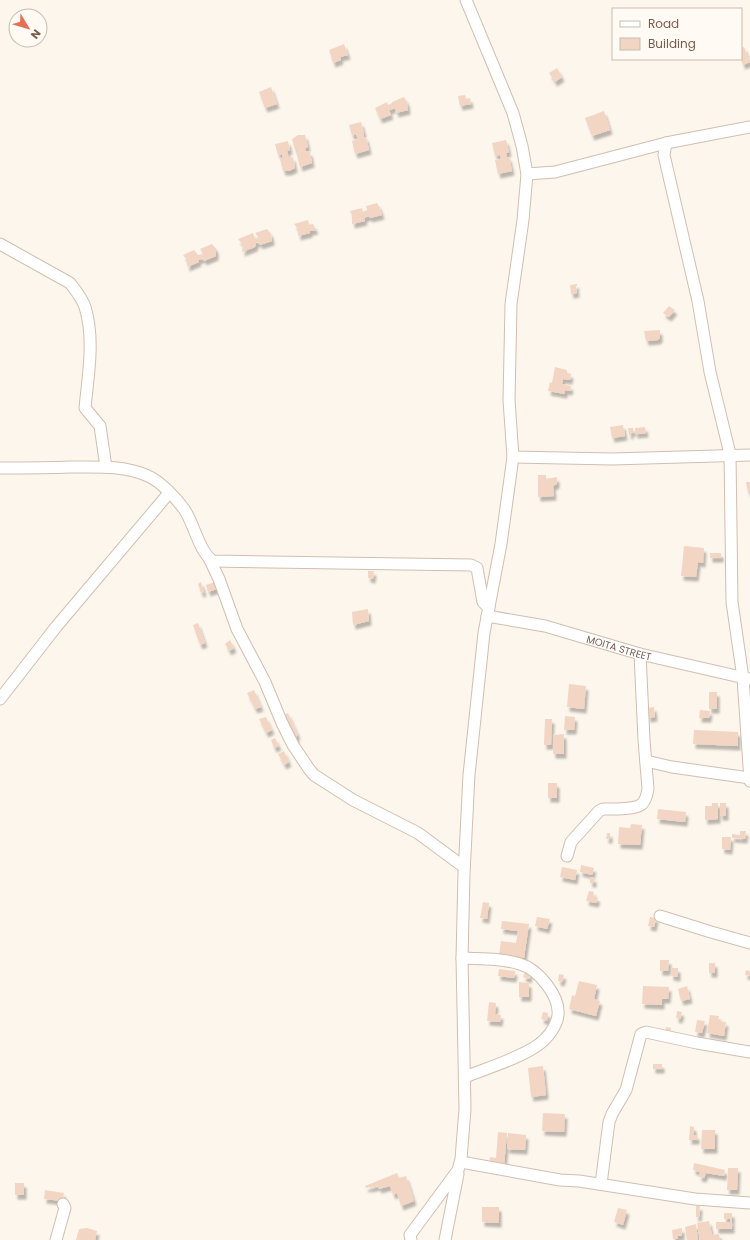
<svg xmlns="http://www.w3.org/2000/svg" width="750" height="1240" font-family="Poppins,sans-serif">
<defs>
<filter id="shadow"><feDropShadow dx="2.5" dy="4.5" stdDeviation="1" flood-color="#0004"/></filter>
</defs>
<rect width="100%" height="100%" fill="#fdf6ec"/>
<path fill="#f3d5c3" filter="url(#shadow)" d="M344,44l4,11 -8,2 1,3 -8,3 -4,-13z
M744,47l6,15 -7,3 -2,-5v-12z
M557,68l5,9 -7,5 -6,-9z
M271,87l6,17 -12,4 -6,-16z
M465,95l1,4 4,-1 1,6 -11,2 -2,-10z
M404,97l3,5 1,8 -12,3 -1,-5 -6,2 2,5 -11,4 -5,-11 12,-6 1,3 4,-2v-1z
M604,111l6,19 -18,6 -7,-18z
M361,122l3,11 -1,1 1,3h2l3,13 -14,4 -3,-13 6,-2 -2,-5 -4,2 -3,-11z
M298,135h7l3,12 -3,1 1,3 4,1 2,11 -12,4 -3,-12v-5h-2l-3,-11z
M506,140l3,12 -3,1 1,4h2l3,14 -14,3 -3,-14 6,-1 -1,-4 -5,1 -3,-13z
M288,141l2,9 -3,1 2,7 4,-1 2,11 -6,3h-6l-3,-12 3,-1 -1,-4 -4,1 -3,-11z
M377,203l3,5 2,7 -12,3 -1,-2 -5,2 1,3 -13,3v-8l-2,-5 12,-3 1,4 4,-2 -1,-4z
M308,220l1,5 4,-1 3,6 -6,1v2l-12,3v-7l-4,-5z
M267,229l4,5 1,7 -12,4 -1,-3 -3,1 -1,4 -13,5 1,-7 -5,-6 15,-6 2,6 4,-1 -4,-5z
M212,244l4,5v7l-12,5 -1,-3 -5,2 1,2 -12,5v-7l-4,-5 11,-5 4,5 5,-1 -3,-5z
M577,284v2h-1l1,7 -6,1 -1,-9z
M669,306l6,4 -6,7 -6,-4z
M660,330v8l-2,2 -12,1 -2,-10z
M555,367l12,3v3l4,1 -1,6 -7,-1 -1,5 9,2 -1,5 -5,-1v4l-17,-3 2,-9 2,1z
M623,425l2,11 -13,2 -2,-11z
M645,427l1,6 -11,1v-6z
M628,428h5l1,4h-3v3h-2z
M538,475h8v4l11,-2v7l-4,2 1,10 -16,1z
M746,482h4v11h-2z
M684,546l20,2 -1,15 -5,-1 -2,15 -15,-1z
M710,553h11v5h-11z
M368,571h6l-1,8 -5,-1z
M201,582l3,10 -3,1 -3,-9z
M215,582l2,7 -9,3 -2,-7z
M368,609l1,12 -16,4 -1,-13z
M198,623l7,20 -5,2 -7,-20z
M230,640l4,8 -5,3 -4,-7z
M569,684l17,2 -2,23 -17,-2z
M254,690l7,17 -6,2 -8,-16z
M709,692h8v17h-8z
M654,707l1,10 -7,1 -1,-10z
M700,710l10,1 -1,7h-10z
M288,713l10,22 -2,1 1,3 -5,2 -10,-25z
M565,716l10,1 -1,13h-10z
M266,717l6,13 -6,3 -7,-14z
M545,719h7l-1,26h-7z
M694,730l44,2v14l-45,-2z
M564,734v20h-11v-19z
M275,738l4,8 -5,2 -3,-8z
M284,751l5,11 -5,3 -6,-11z
M548,783h9v15h-9z
M712,803h6v16l-13,1v-14h7z
M720,803h6v13h-6z
M658,809l28,3 -1,10 -28,-3z
M631,824l11,1 -2,20 -22,-1 1,-17 11,1z
M740,831h6l-1,8 -13,-1v-4l8,1z
M607,833h3v6h-4z
M722,837h9l-1,13 -8,-1z
M581,865l13,3 -2,7 -12,-3z
M562,867l15,3 -2,10 -15,-3z
M590,877l4,1v5h-4z
M589,891l5,1 -1,4 5,2 -2,5 -10,-2z
M483,902l6,1 -2,16 -7,-1z
M537,917l13,2 -3,10 -12,-3z
M650,917l6,1 -2,9 -6,-1z
M502,921l27,3 -5,34 -25,-3 2,-14 15,2 2,-12 -17,-2z
M660,960h9l-1,11h-8z
M709,963h6v10h-6z
M671,968h7v9l-7,-1z
M499,969l16,2 -1,7 -16,-2z
M746,970l4,1v5l-5,-1z
M525,972l5,1 -1,6 -6,-2z
M559,974l5,1 -2,7 -4,-1z
M579,981l18,4 -3,14 6,2 -4,15 -27,-7 3,-14 3,1z
M519,982l10,1v14h-10z
M643,986l26,1 -1,12h-6v6l-20,-1z
M687,986l3,13 -9,2 -3,-12z
M489,1002l7,1 -1,11 6,1 -1,7 -13,-1z
M677,1011l5,1 -2,7 -4,-1z
M543,1012l5,1 -1,8 -6,-2z
M710,1015l9,1 -1,5 8,1 -2,14 -17,-3z
M697,1020l8,1 -3,12 -7,-1z
M666,1027l5,1 -1,5h-5z
M653,1064h9v5h-9z
M543,1066l3,29 -15,2 -3,-29z
M543,1113l22,1 -1,18 -22,-1z
M690,1126l4,1v8h3v5h-8z
M702,1130h13v19h-14z
M498,1132l9,1 -3,33 -15,-1 1,-8 6,1z
M508,1133l18,2 -1,15 -18,-1z
M694,1163l31,7 -1,6 -18,-3 -2,5 -5,-1 1,-5 -7,-2z
M728,1168h10l-1,22h-10z
M397,1173l2,5 7,-2 8,25 -13,5 -4,-13 -4,2 -3,-9 -11,3 -1,-3 -8,2v-1l-4,1 -1,-2z
M15,1183h9v12h-9z
M45,1190l19,3 -2,8 -18,-2z
M696,1206h4l-1,11h-3z
M482,1207h17v16l-17,-1z
M618,1208l9,2 -4,15 -9,-3z
M724,1213h8v16h-16v-7h14v-3h-6z
M709,1221l3,14 7,-1 1,6h-20l-3,-17z
M696,1224l2,16h-11l-2,-13z
M87,1228l10,3 -2,9h-19l3,-11z
M682,1228v8h-5l1,3h-5l-1,-9z"/>
<g fill="none" stroke-linecap="round" stroke-linejoin="round">
<g stroke="#d1beb0" stroke-width="13">
<g id="street">
<path d="M666,143l-2,12 34,146 12,71 20,82 2,148 11,76 7,103"/>
<path d="M527,174l28,-2 111,-29 84,-16"/>
<path d="M0,244l70,39c6,8 12,15 15,24 10,32 3,69 0,101l15,18 6,41"/>
<path d="M513,457l99,2 138,-4"/>
<path d="M0,468c23,0 47,0 70,-1 26,0 54,-2 78,9 12,5 28,22 36,33 10,14 15,43 29,52l258,4 6,3 6,34 6,6"/>
<path d="M209,558l10,21 18,50 28,53 17,41 11,22 16,24 5,6 39,25 65,33 46,34"/>
<path id="s1" d="M487,616l58,10 95,28 109,25"/>
<path d="M0,699l56,-72 113,-134"/>
<path d="M646,761l26,6 78,11"/>
<path d="M567,856l4,-14 28,-31 4,-2c8,0 32,1 39,-5 4,-4 5,-9 6,-15l-4,-49 -4,-86"/>
<path d="M660,916l51,16 39,11"/>
<path d="M462,958c19,1 40,0 58,6 18,5 40,32 38,51 -1,11 -11,24 -20,30 -18,13 -51,23 -73,32"/>
<path d="M461,1162l99,18 19,1 116,18 55,4"/>
<path d="M601,1184l8,-62 3,-8 14,-24 15,-56 5,-2 51,11 53,9"/>
<path d="M56,1240l9,-32 -2,-4"/>
<path d="M411,1240l-1,-5 48,-65 3,-11 4,-50 -3,-151 2,-84 5,-99 15,-142 17,-89 12,-87 -4,-57 2,-96 12,-84 4,-46 -5,-28 -9,-33 -47,-113"/>
<path d="M445,1240l13,-66"/>
</g>
</g>
<use href="#street" stroke="#fff" stroke-width="11"/>
</g>
<g text-anchor="middle" dominant-baseline="central" stroke-width="3" stroke-linejoin="round" paint-order="stroke">
<g font-size="10" fill="#7a5c4d" stroke="#fffaf3">
<text stroke="none"><textPath href="#s1" startOffset="136">MOITA STREET</textPath></text>
</g>
</g>
<rect x="612" y="8" width="130" height="52" fill="#fffaf3" stroke="#cabbb1"/>
<rect x="620" y="21" width="20" height="6" fill="#ffffff" stroke="#cabbb1"/>
<text x="648" y="28" font-size="12" fill="#7a5c4d">Road</text>
<rect x="620" y="38" width="20" height="12" fill="#f3d5c3" stroke="#cabbb1"/>
<text x="648" y="48" font-size="12" fill="#7a5c4d">Building</text>
<g transform="translate(28 28) rotate(128)"><circle r="19" fill="#fffaf3" stroke="#cabbb1"/>
<path d="M0-3L7 15L0 10L-7 15Z" fill="#e76f51"/>
<text y="-6" font-size="11" font-weight="bold" text-anchor="middle" fill="#7a5c4d">N</text>
</g>
</svg>
